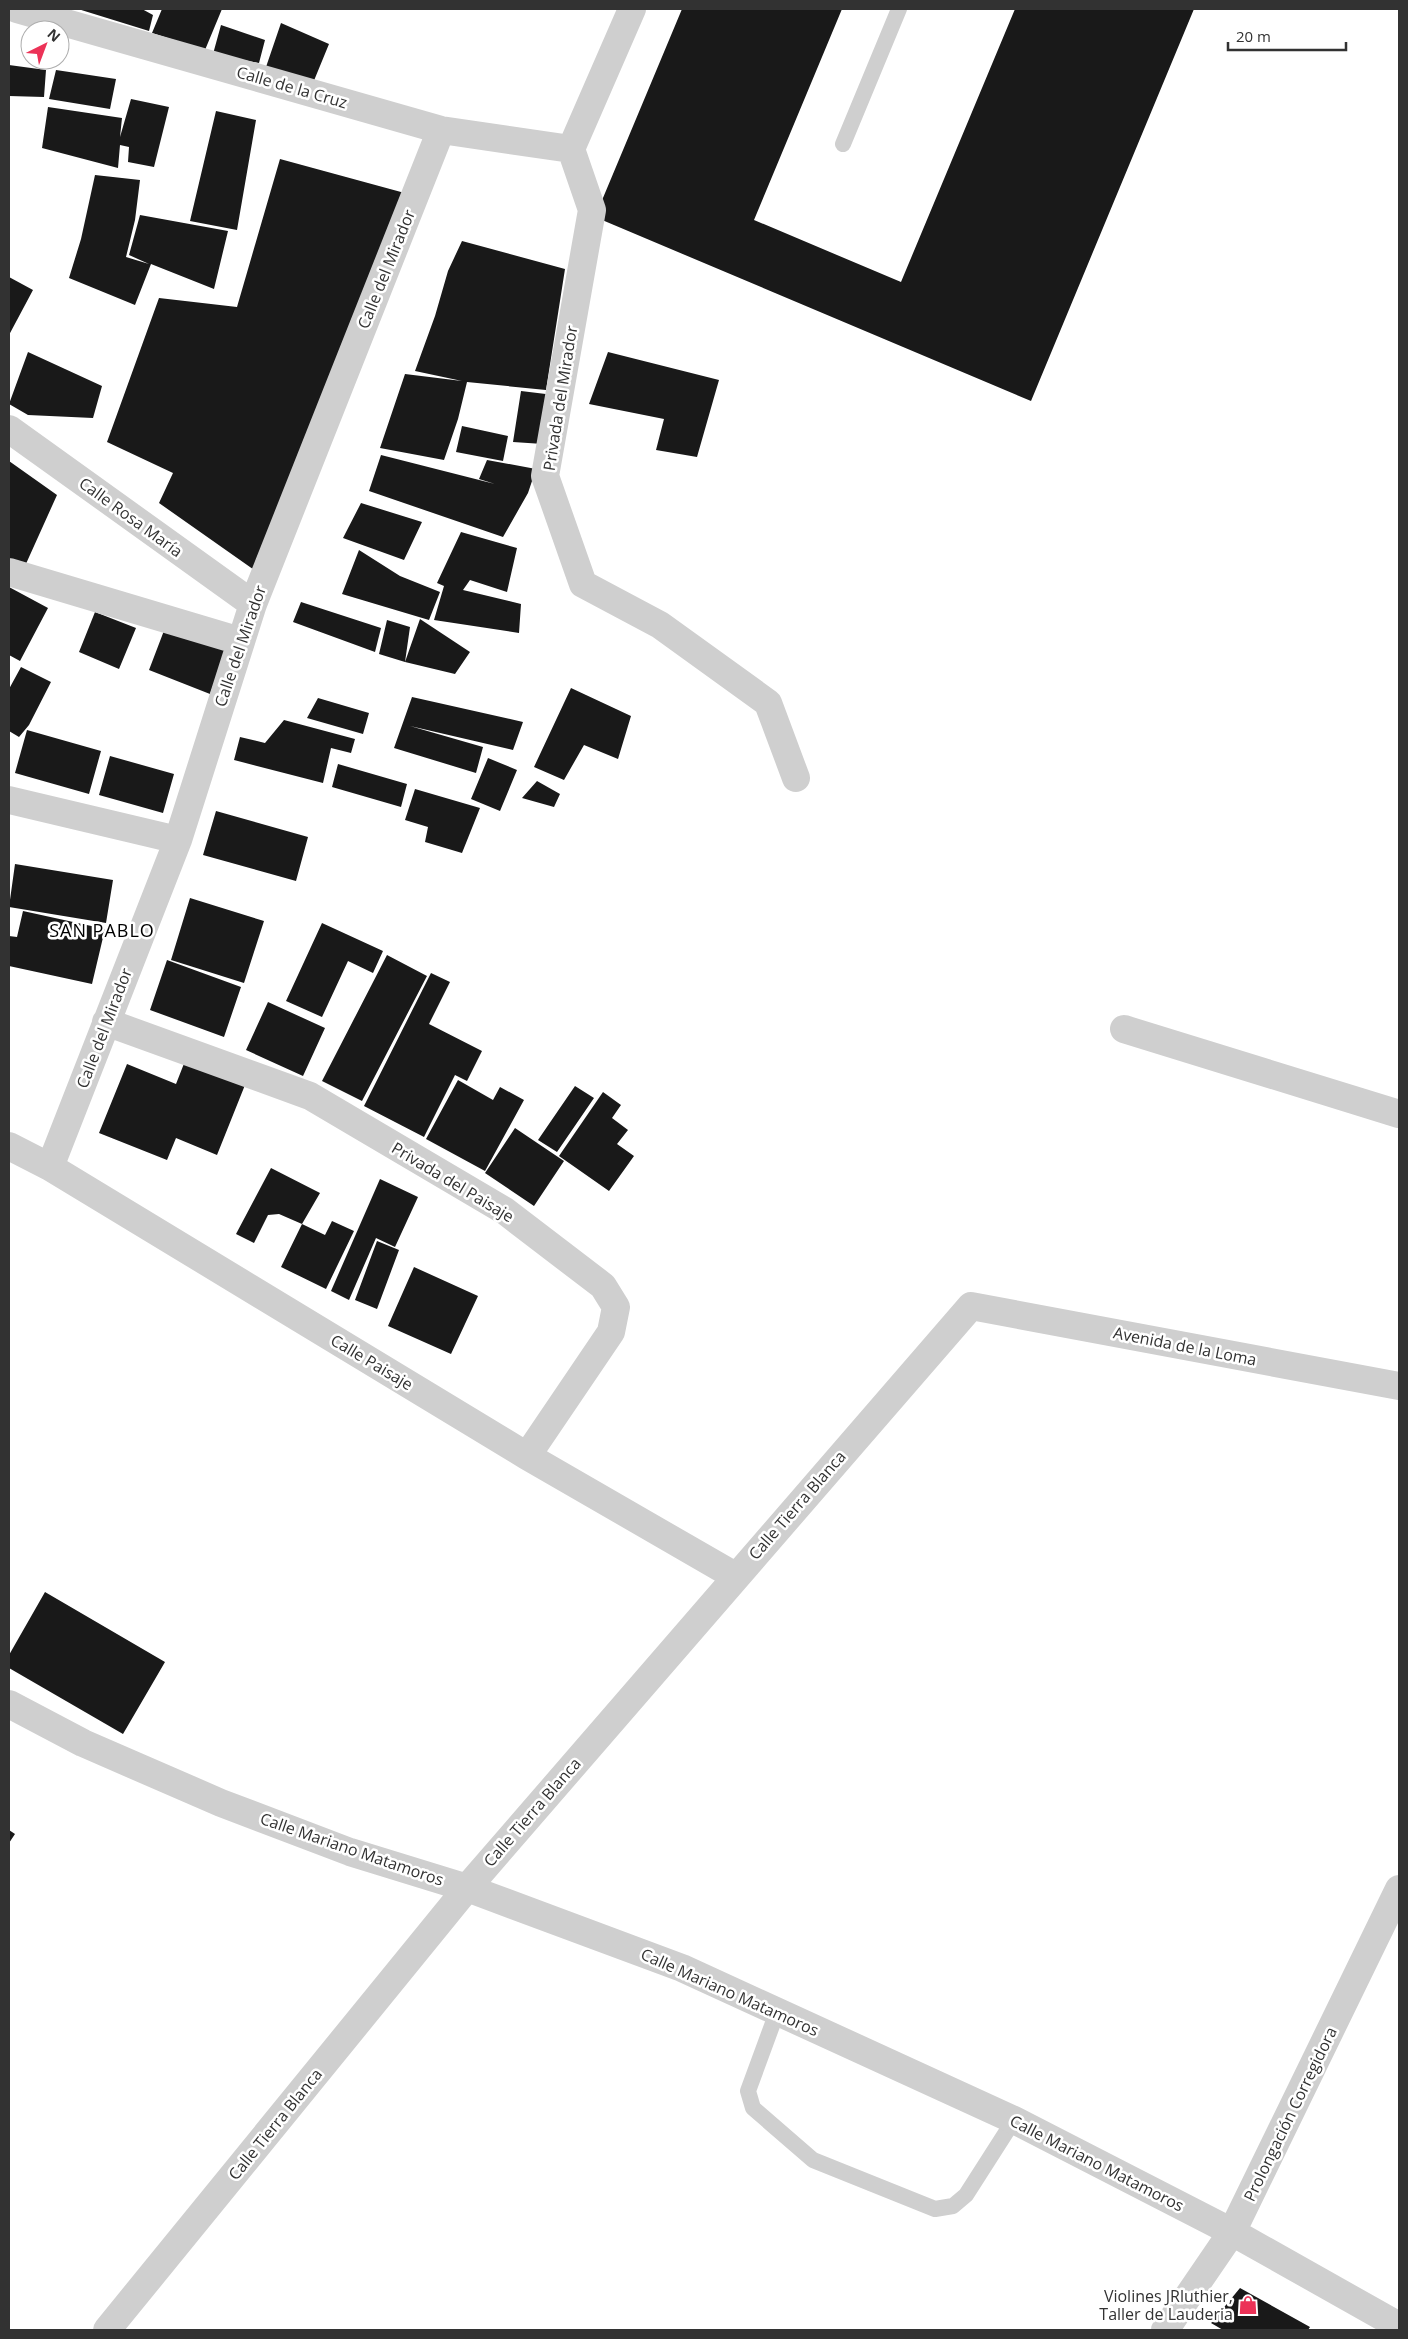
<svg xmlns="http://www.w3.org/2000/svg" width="1408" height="2339" font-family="'Open Sans',sans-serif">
<rect width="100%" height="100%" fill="#fff"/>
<path fill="#191919" d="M78,9h64l11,6 -4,16z
M162,9h60l-17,41 -53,-17z
M682,9h160l-88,211 147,62 114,-273h179l-163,392 -436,-184z
M281,23l48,21 -16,39 -47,-16z
M221,25l44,15 -6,23 -46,-9z
M9,65l37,5 -2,27 -35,-1z
M56,70l60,9 -6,30 -61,-10z
M131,99l38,8 -15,60 -26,-5 1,-15 -9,-2 -2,23 -76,-20 6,-41 74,11 -2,19z
M216,111l40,9 -19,110 -47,-9z
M280,159l143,39 -159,379 -105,-74 14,-30 -66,-31 52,-144 78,9z
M95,175l45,5 -5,40 -9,37 23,7 -20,-9 11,-40 88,16 -14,58 -63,-25 -16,41 -66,-27 12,-39z
M462,241l103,28 -19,121 -79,-8 -9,37 -14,41 -64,-12 25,-74 57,7 -47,-10 20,-55 13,-45z
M9,277l24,13 -24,45z
M28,352l74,34 -9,32 -65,-3 -19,-11z
M608,352l111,28 -22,77 -41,-7 8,-31 -75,-15z
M521,391l33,4 -11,49 -30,-2z
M462,426l46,10 -5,25 -47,-9z
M381,455l114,29 -16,-5 8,-19 49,9 -8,24 -25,44 -134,-46z
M9,461l48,34 -32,71 -16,-5z
M361,503l61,19 -18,38 -61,-22z
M461,532l56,16 -10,44 -37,-12 -7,10 58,14 -2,29 -85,-13 10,-34 -7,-3z
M359,550l41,26 40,16 -11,28 -87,-26z
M9,587l39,21 -28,53 -11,-6z
M301,602l80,26 -6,24 -82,-30z
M95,612l41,16 -17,41 -40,-17z
M420,619l50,33 -15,22 -50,-12z
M387,620l23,7 -5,35 -26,-8z
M165,628l61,23 -16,43 -61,-24z
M21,667l30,15 -22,43 -10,12 -10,-6v-42z
M571,688l60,28 -13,43 -34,-14 -20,35 -30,-13z
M412,697l111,25 -10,28 -103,-24 73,21 -7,26 -82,-25z
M318,698l51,15 -6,21 -56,-16z
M284,720l71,19 -4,14 -20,-5 -8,35 -89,-23 6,-23 25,6z
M27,730l74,21 -12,43 -74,-21z
M110,756l64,18 -11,39 -64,-18z
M488,758l29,12 -17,41 -29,-12z
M338,764l69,20 -6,23 -69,-20z
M537,781l23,13 -6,13 -32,-9z
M415,789l65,19 -18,45 -37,-11 3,-15 -23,-7z
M216,811l92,26 -12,44 -93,-26z
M15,864l98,16 -7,43 -97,-16z
M190,898l74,23 -20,62 -73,-23z
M23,911l82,18 -13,55 -83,-18v-30l8,1z
M322,923l61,28 -10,22 -25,-12 -26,56 -36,-16z
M387,955l40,21 -65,125 -40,-20z
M167,960l74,27 -17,50 -74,-27z
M431,973l19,9 -21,42 53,27 -15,30 -12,-6 -31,62 -60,-31z
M268,1002l57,26 -22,48 -57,-26z
M185,1061l60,24 -28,70 -41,-17 -9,22 -68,-27 28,-69 49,20z
M458,1080l35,20 7,-13 24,13 -39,71 -59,-32z
M575,1086l19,12 -37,54 -19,-12z
M603,1092l18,13 -9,13 16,12 -11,14 17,12 -25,35 -50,-35z
M515,1128l49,33 -30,45 -49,-33z
M271,1168l49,25 -18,31 -23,-10 -11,1 -14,28 -18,-9z
M380,1179l38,18 -23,50 -19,-9 -27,62 -18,-9z
M332,1221l22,10 -28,58 -45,-22 21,-43 23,11z
M377,1241l22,9 -22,59 -22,-9z
M414,1267l64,29 -27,58 -63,-28z
M45,1592l120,70 -42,72 -114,-66v-13z
M9,1830l6,4 -6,9z
M1240,2288l70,39 -2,3h-85l-12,-7z"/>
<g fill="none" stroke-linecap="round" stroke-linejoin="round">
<path stroke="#cfcfcf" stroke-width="16" d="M843,144l56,-135
M777,2012l-29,79 5,17 60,52 122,49 18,-3 13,-11 48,-75"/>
<path stroke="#cfcfcf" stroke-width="28" d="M17,9l424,121 130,19
M571,149l21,61 -47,266 38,108 77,41 108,78 28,75
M571,149l61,-140
M9,429l244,175
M9,572l231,69
M9,800l169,40
M106,1022l204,74 195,115 98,75 13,21 -5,25 -84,124
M1124,1029l275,85
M9,1146l41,21 477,289 208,120
M50,1167l128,-327 75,-236 188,-474
M9,1704l74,39 138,60 129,49 117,36 215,80 332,152 218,112 167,94
M107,2330l360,-442 504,-582 428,80
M1165,2330l67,-98 167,-343"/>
</g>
<defs>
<g id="shop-bare" transform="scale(1.5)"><path d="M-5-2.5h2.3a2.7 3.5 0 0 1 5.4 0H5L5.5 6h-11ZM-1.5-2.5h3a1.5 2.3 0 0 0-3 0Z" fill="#ec3257" stroke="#fff" stroke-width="2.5" paint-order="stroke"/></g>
</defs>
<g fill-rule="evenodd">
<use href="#shop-bare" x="1248" y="2305"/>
</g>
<g text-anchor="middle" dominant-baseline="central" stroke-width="5" stroke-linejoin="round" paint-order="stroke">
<g font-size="16" fill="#323232" stroke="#fff">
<text transform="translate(292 87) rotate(16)">Calle de la Cruz</text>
<text transform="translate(386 269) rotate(-68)">Calle del Mirador</text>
<text transform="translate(560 398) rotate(-81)">Privada del Mirador</text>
<text transform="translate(131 517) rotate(36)">Calle Rosa María</text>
<text transform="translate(240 646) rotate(-71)">Calle del Mirador</text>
<text transform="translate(104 1028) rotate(-69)">Calle del Mirador</text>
<text transform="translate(453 1182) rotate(31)">Privada del Paisaje</text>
<text transform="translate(1185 1346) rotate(11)">Avenida de la Loma</text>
<text transform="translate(372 1362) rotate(31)">Calle Paisaje</text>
<text transform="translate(797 1505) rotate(-49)">Calle Tierra Blanca</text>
<text transform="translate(532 1812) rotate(-49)">Calle Tierra Blanca</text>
<text transform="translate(352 1849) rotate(19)">Calle Mariano Matamoros</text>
<text transform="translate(730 1992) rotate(24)">Calle Mariano Matamoros</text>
<text transform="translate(1290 2114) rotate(-64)">Prolongación Corregidora</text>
<text transform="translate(275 2124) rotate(-51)">Calle Tierra Blanca</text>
<text transform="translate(1097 2163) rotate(27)">Calle Mariano Matamoros</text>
</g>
<g font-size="16" fill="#323232" stroke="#fff" text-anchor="end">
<text x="1233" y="2296">Violines JRluthier,<tspan x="1233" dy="18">Taller de Lauderia</tspan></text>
</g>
<g font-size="18" letter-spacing="1" fill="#000" stroke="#fff">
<text x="102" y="930">SAN PABLO</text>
</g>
</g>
<rect width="1408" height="2339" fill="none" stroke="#323232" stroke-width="20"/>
<g transform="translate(45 45) rotate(42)"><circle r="24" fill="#ffffff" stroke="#adadad"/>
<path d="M0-4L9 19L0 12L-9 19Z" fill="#ec3257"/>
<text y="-8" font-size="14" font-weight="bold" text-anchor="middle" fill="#323232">N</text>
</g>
<path d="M1228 42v8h118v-8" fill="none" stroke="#323232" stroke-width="2.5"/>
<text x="1236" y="42" font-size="15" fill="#323232" stroke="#ffffff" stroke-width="4" paint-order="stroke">20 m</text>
</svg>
